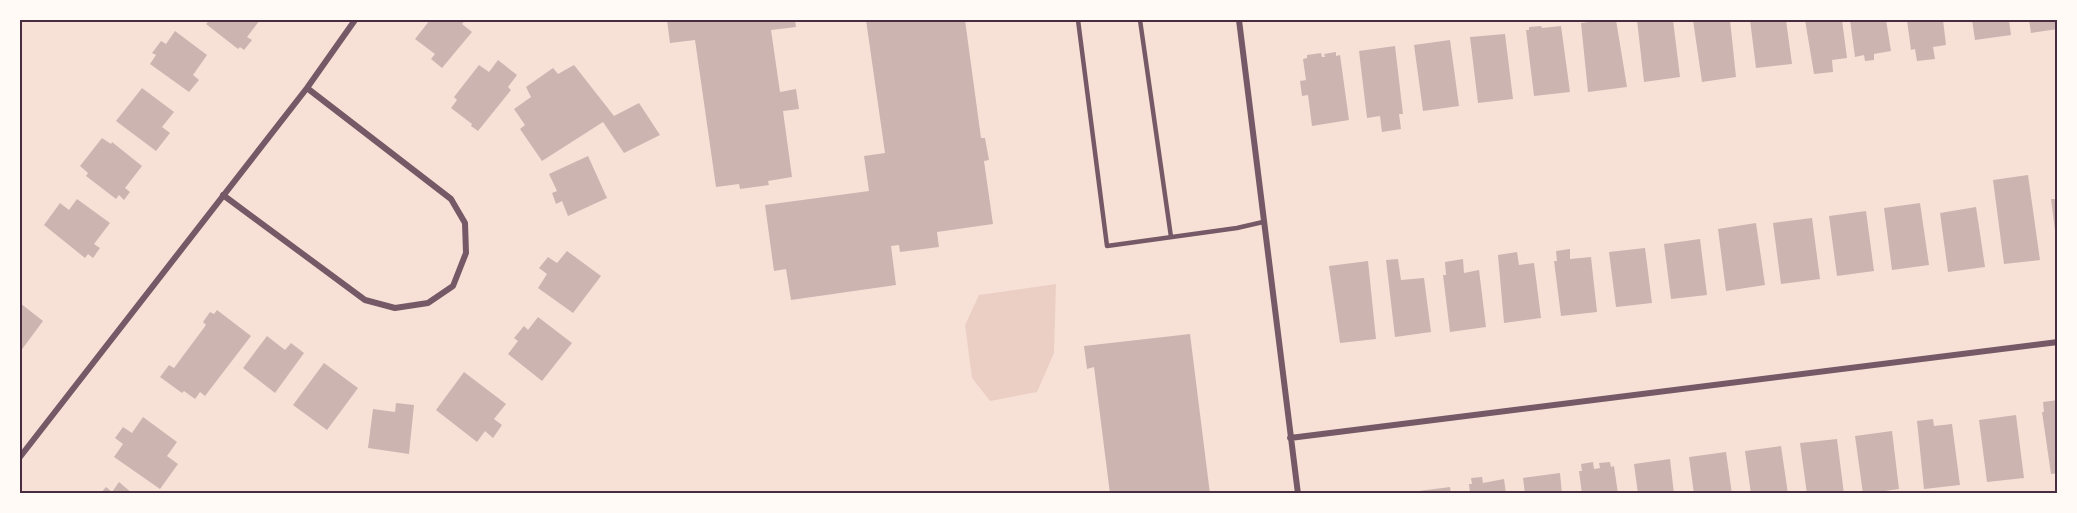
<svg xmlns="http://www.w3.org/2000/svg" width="2077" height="513" font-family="'PT Serif',serif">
<rect width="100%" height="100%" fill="#f7e1d7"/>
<path fill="#ebcfc5" d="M1056,284l-2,69 -17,39 -47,9 -18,-23 -7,-53 14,-30z"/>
<path fill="#ccb4b1" d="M210,20h50l-13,17 5,3 -8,10 -4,-3 -2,2 -32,-25z
M430,20h35l-3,4 10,8 -30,36 -11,-9 4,-5 -20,-15z
M667,20h128l1,7 -25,3 9,62 16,-3 3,20 -16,2 9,66 -24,4 1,4 -29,4 -1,-5 -23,3 -21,-147 -25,3z
M866,20h99l16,118h4l4,22 -5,1 9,63 -56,8 2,15 -39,5 -1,-7 -8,1 5,39 -105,15 -5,-31 -12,2 -9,-66 104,-14 -5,-35 21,-3z
M1605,20h11l11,67 -39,5 -7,-69z
M1637,20h36l7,57 -36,5z
M1693,20h37l6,57 -34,5z
M1750,20h36l6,44 -36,4z
M1805,20h37l5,38 -15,2 1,12 -19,2z
M1850,20h36l5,31 -17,3v6l-9,1 -1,-6 -9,2z
M1907,20h36l3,25 -13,2 2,12 -18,2 -2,-12 -4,1z
M1972,20h37l2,15 -36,5z
M2029,20h29v9l-27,4z
M1541,26l1,2 19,-2 9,66 -36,4 -8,-66h3v-3z
M175,31l32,24 -14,20 6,5 -10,12 -39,-28 6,-9 -4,-2 9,-12 5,3z
M1505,34l8,65 -35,4 -8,-66z
M1450,40l9,66 -36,5 -9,-66z
M1395,46l8,68h-4l2,15 -19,3 -2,-16 -13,2 -8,-67z
M1336,52v4l4,-1 9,65 -37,6 -4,-31 -6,1 -2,-15 6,-1 -3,-21 4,-1v-3l14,-2 1,4h3l-1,-3z
M498,60l19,15 -9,12 3,3 -33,41 -7,-5 1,-2 -21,-16 6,-8 -3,-3 25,-32 10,7z
M574,65l40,51 25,-13 21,32 -36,18 -21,-31 -61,39 -22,-32 5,-4 -11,-16 17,-12 -5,-10 27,-19 5,6z
M142,88l32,24 -12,15 8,6 -14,18 -40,-30z
M102,138l9,6 1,-2 30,24 -17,22 5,4 -6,8 -5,-5 -3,4 -30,-23 2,-3 -8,-7z
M588,156l19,42 -39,18 -6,-15 -6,3 -4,-11 5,-2 -8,-17z
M2028,175l12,85 -36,4 -11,-84z
M77,199l33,24 -16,21 6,4 -7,10 -5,-4 -3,4 -41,-33 16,-22 9,7z
M2051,199h7v39h-2z
M1920,203l9,62 -37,5 -8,-62z
M1976,207l9,60 -37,5 -8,-59z
M1866,211l8,60 -37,5 -8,-60z
M1812,218l8,61 -39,5 -8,-61z
M1756,223l9,62 -39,6 -8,-62z
M1700,239l7,56 -36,4 -7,-55z
M1645,248l7,55 -36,4 -7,-55z
M1570,249v10l21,-2 6,55 -36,4 -7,-55h3l-1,-10z
M567,251l34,25 -28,37 -35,-25 9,-14 -8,-6 9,-11 9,6z
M1517,252l2,13 15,-2 7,55 -37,5 -6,-68z
M1398,259l3,21 23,-2 7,54 -36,5 -9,-77z
M1463,259l1,14 15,-3 7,57 -36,5 -7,-57h3l-1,-13z
M1368,261l8,78 -36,4 -11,-77z
M20,303l23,18 -23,31z
M217,310l34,26 -46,60 -5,-4 -5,7 -11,-8 -2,2 -22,-16 9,-12 5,3 32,-43 -3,-3 7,-10 4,2z
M538,317l34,26 -30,38 -34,-27 10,-13 -4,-3 10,-12 4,4z
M1190,334l20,160h-100l-16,-127 -7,2 -3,-23z
M267,336l18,14 6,-7 13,10 -29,40 -32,-25z
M324,363l34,25 -31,42 -34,-25z
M464,372l42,32 -12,15 8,6 -9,13 -8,-7 -8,11 -41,-32z
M2058,400v73l-7,1 -9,-62h2l-1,-10z
M396,403l18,2 -5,49 -41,-6 5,-39 22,3z
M2016,415l8,63 -37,4 -8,-62z
M143,417l34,25 -10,14 11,8 -18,25 -46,-32 9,-13 -8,-6 8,-11 9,6z
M1933,419l1,7 18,-2 8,61 -36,4 -7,-68z
M1892,431l7,58 -36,5 -8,-58z
M1837,439l7,55h-37l-7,-51z
M1781,446l7,48h-37l-6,-43z
M1726,452l6,42h-38l-5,-37z
M1670,459l4,35h-36l-4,-30z
M1593,462l1,7 6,-1 -1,-5 11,-1 1,5 3,-1 4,28h-36l-3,-23h3l-1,-7z
M1560,473l2,21h-37l-2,-16z
M1482,477l1,6 21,-4 2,15h-36l-1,-10h3l-1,-6z
M119,482l14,12h-33l6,-7 6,5z
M1450,487l1,7h-40v-2z"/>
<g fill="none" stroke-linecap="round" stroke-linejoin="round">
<path stroke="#755966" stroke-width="4.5" d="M1078,20l29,226 130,-18 26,-6
M1140,20l31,217"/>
<path stroke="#755966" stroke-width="6" d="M1239,20l59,474
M223,195l142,105 30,8 33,-5 25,-17 13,-33 -1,-30 -14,-24 -144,-111
M1290,438l768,-96
M20,457l287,-369 48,-68"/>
</g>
<rect width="2077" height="513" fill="none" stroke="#fffaf5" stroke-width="42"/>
<rect x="21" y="21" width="2035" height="471" fill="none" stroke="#4a2c40" stroke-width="2"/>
</svg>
